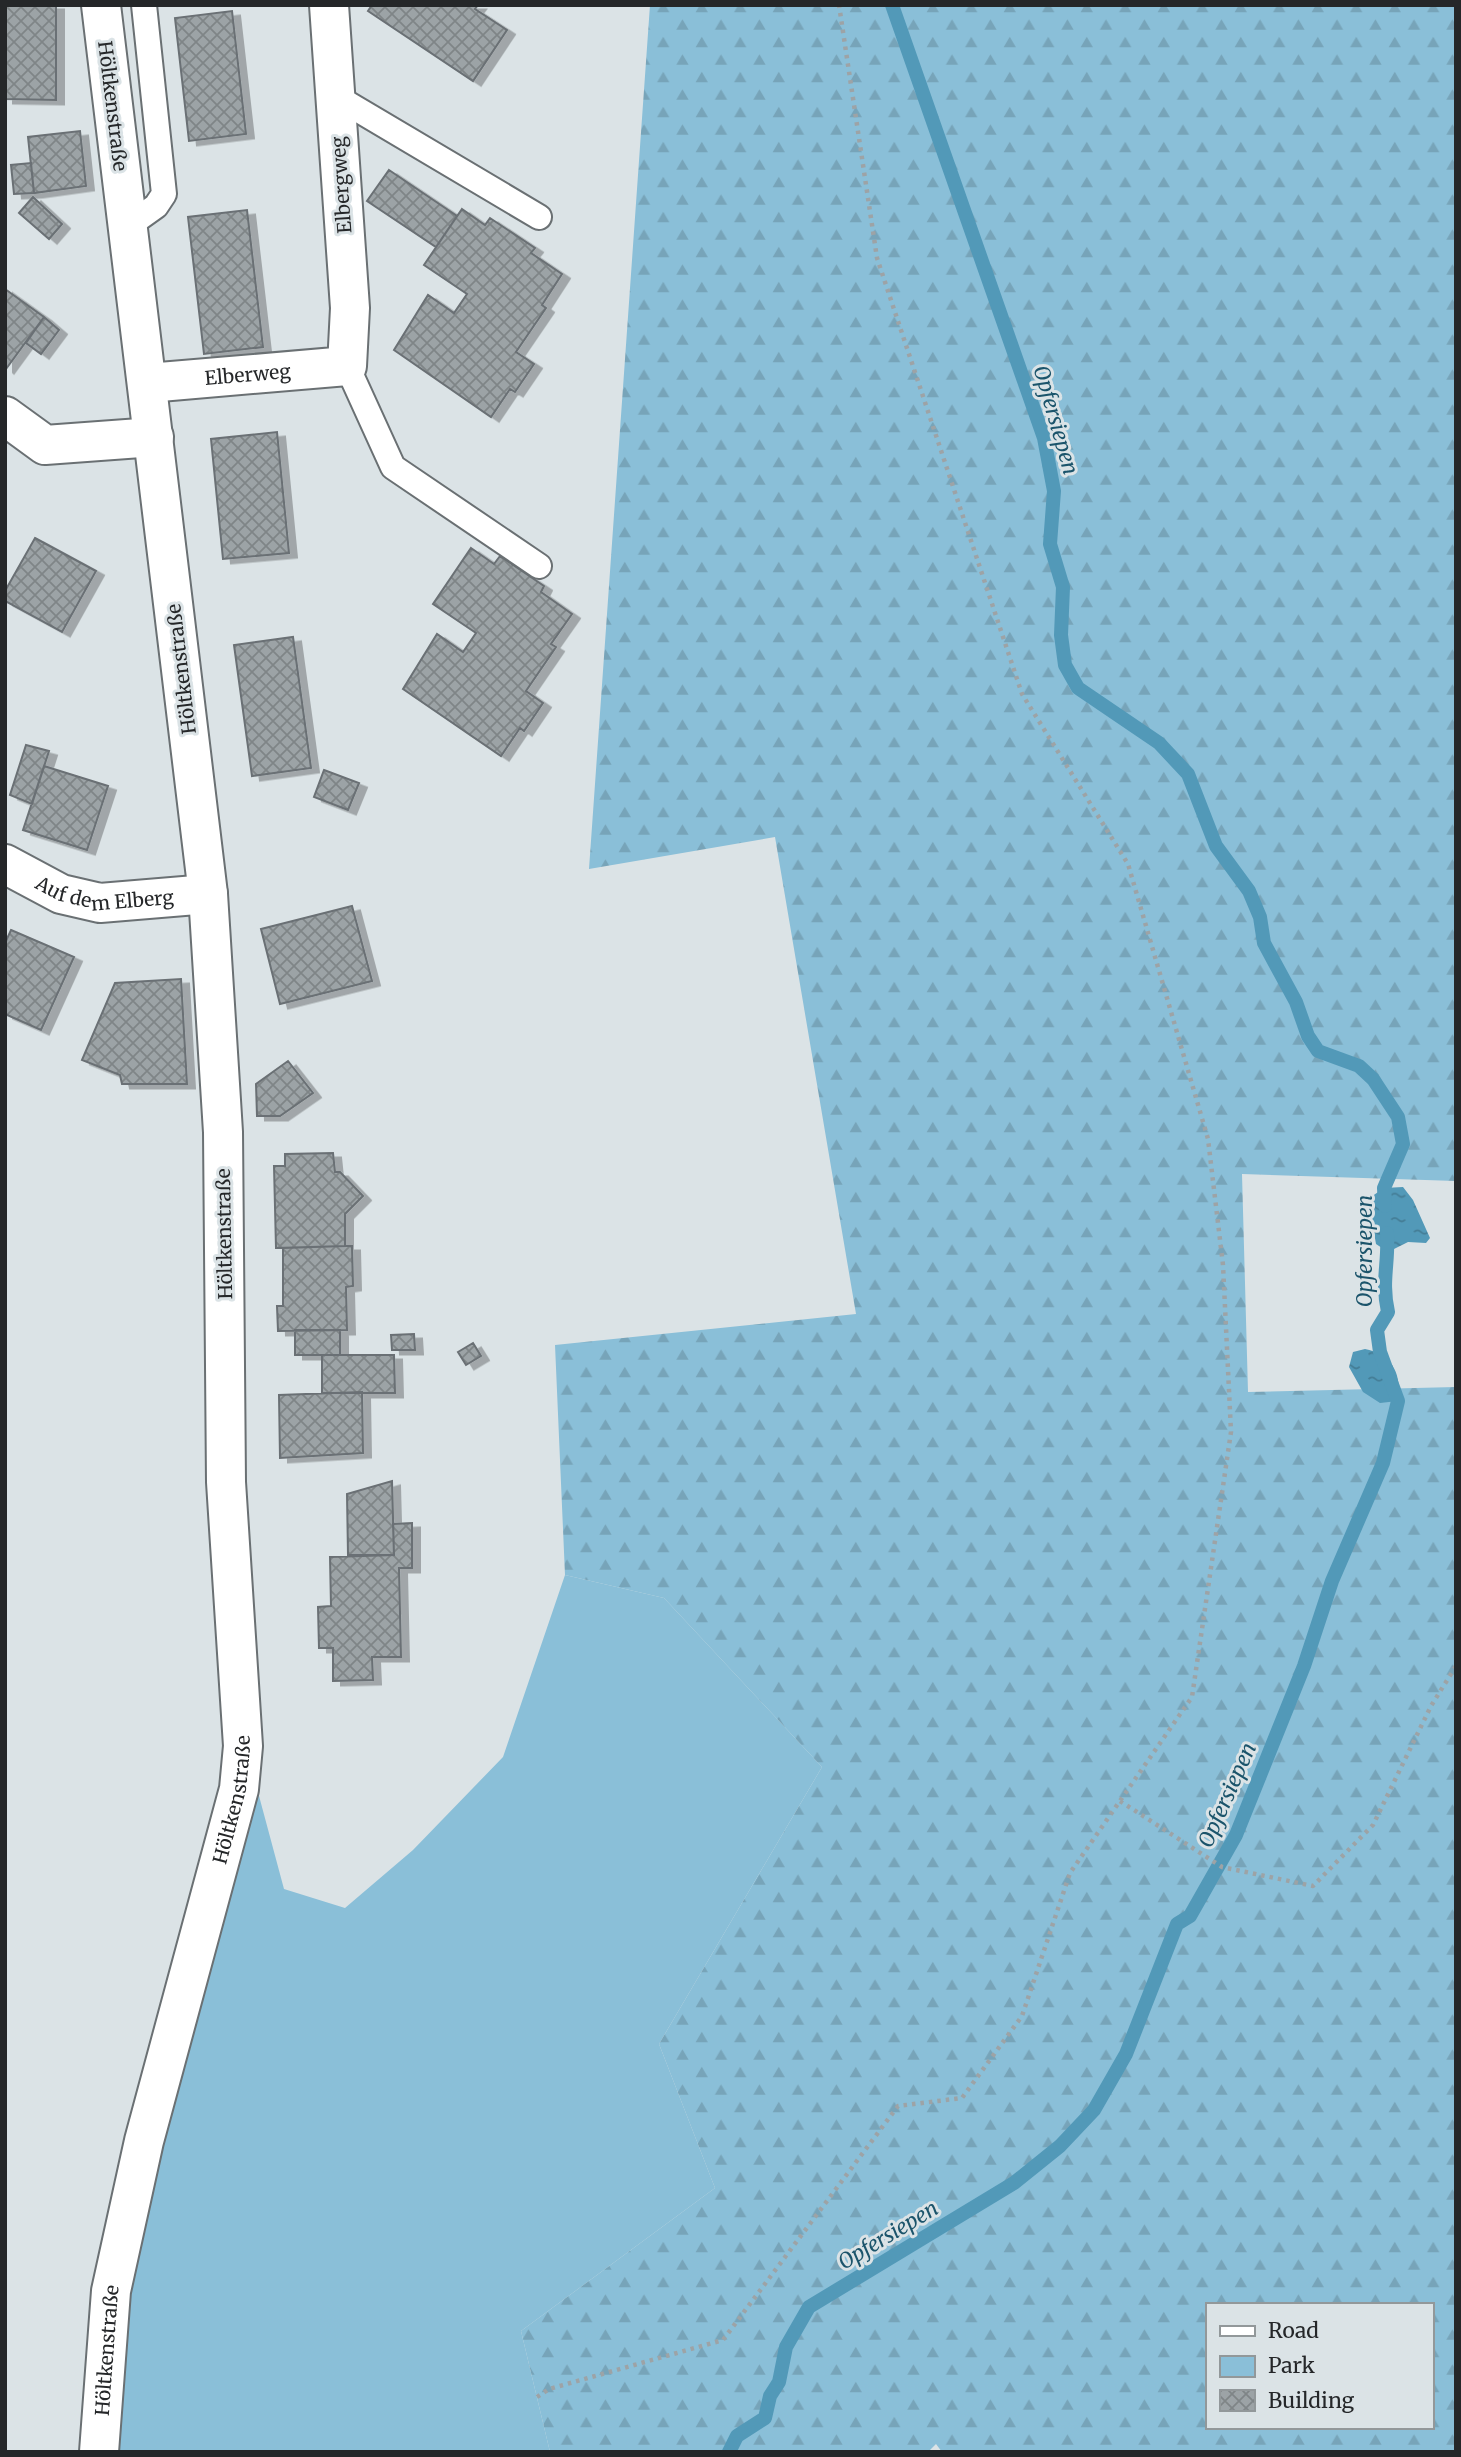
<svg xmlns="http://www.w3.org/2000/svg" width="1461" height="2457" font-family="Merriweather,serif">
<defs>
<pattern id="forest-firs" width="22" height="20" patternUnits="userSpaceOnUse" patternTransform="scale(1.75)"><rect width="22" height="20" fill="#8abfd8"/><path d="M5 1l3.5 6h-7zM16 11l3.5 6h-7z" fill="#77a4b9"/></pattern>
<pattern id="water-ripples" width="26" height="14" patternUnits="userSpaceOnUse" patternTransform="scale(1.75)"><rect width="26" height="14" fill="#5299b8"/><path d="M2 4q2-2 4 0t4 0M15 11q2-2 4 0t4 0" fill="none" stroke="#447d96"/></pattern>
<pattern id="building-cross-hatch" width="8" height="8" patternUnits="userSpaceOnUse" patternTransform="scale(1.75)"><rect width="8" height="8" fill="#9ca3a6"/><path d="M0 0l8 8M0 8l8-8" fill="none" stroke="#7f8587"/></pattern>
<filter id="shadow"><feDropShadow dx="8" dy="4.5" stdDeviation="0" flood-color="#0004"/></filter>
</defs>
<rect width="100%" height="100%" fill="#dbe3e6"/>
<path fill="#8abfd8" d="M565,1575l99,23 158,169 -163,277 56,144 -194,143 29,121h-439l10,-165 134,-506 29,108 61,19 68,-58 90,-93z"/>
<path fill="url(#forest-firs)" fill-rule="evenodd" d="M650,5h806v1176l-214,-7 6,218 208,-5v1065h-514l-6,-8 -8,8h-378l-29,-121 194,-143 -56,-144 163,-277 -158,-169 -99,-23 -10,-230 301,-31 -81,-477 -186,32zM1207,2305h224v122h-224z"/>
<path fill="url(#water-ripples)" d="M1403,1187l10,13 17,38 -4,5 -18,-1 -20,10 -12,-8 -8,-45 16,-11z
M1365,1349c28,5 37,26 33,52l-18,2 -17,-11 -14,-25 4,-15z"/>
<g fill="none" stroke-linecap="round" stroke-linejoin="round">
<path stroke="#5299b8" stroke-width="14" d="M892,5l152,433 10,53 -4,53 13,43 -2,48 4,30 13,23 81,55 29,31 28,72 33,45 11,26 4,26 32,59 12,34 10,15 41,15 14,13 25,38 5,27 -19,44 1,18
M729,2452l8,-16 28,-18 5,-22 9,-14 7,-35 23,-40 205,-124 46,-37 34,-36 32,-56 51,-130 13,-8 46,-81 68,-169 28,-85 51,-118 15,-62 -18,-49 -3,-22 11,-18c-7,-32 1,-48 -1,-79"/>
</g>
<path fill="url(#building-cross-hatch)" stroke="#6a7074" stroke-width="2" filter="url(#shadow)" d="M5,5h51v95l-51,-1z
M372,5h106l-3,4 32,21 -34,51 -105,-70z
M232,11l14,123 -57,7 -14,-123z
M80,131l6,55 -52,7 -6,-56z
M31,163l3,30 -20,1 -3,-29z
M389,170l68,46 -21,31 -69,-46z
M33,197l29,27 -13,15 -30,-26z
M462,209l23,16 5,-7 45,30 -4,5 31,21 -20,31 4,3 -30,44 18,12 -19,28 -5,-3 -19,28 -97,-67 34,-55 26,18 13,-19 -43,-29z
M247,210l16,137 -59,7 -16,-137z
M5,289l39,28 -38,52 -1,-1z
M44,317l15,13 -18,24 -15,-11z
M277,432l12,121 -66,6 -12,-120z
M35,538l61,33 -34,61 -57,-31v-10z
M471,548l23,16 6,-8 44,30 -3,6 31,22 -21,30 5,3 -30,44 17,12 -19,28 -4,-3 -19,28 -98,-67 34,-55 26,18 13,-19 -43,-29z
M293,637l18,131 -59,8 -18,-131z
M26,745l23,6 -17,53 -22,-9z
M44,766l64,20 -21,64 -64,-20z
M324,770l35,13 -11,27 -34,-13z
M352,906l20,75 -92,23 -19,-75z
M11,930l63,27 -33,73 -36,-16v-71z
M181,979l6,105h-65l-2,-9 -38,-15 33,-77z
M288,1061l25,32 -33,23h-23l-1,-32z
M333,1153l2,19h5l23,24 -18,18v32l-69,2 -2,-82h11v-12z
M345,1246h7l1,40 -7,1 1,43 -69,1 -1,-25h6v-58z
M295,1330h45v25h-45z
M414,1334l1,16h-23l-1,-15z
M473,1343l8,13 -15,9 -8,-13z
M322,1355h72l1,38h-73z
M362,1392l1,61 -83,5 -1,-63z
M392,1481l2,74h-46l-1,-61z
M412,1523v45h-13l2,89h-29l1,23 -40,1v-33h-14l-1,-41 13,-1 -1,-49 64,-2 -1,-31z"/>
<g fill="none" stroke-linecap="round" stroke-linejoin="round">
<g stroke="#6a7073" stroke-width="28">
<path id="lane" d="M335,96l204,121
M128,226l28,-20 8,-12 -20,-189
M347,366l46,101 146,99"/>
</g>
<g stroke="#6a7073" stroke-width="42">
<g id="street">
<path id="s1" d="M148,383l199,-17 3,-58 -21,-303"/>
<path d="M5,416l40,29 109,-8"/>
<path id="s2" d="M5,864l56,30 39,9 108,-9"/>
<path id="s3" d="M99,2452l12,-161 33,-150 95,-352 4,-43 -17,-264 -3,-350 -15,-238 -107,-889"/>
</g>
</g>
<path stroke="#9da3a6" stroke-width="4.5" stroke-dasharray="3.5 5" stroke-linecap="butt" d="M1120,1801l102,66 91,19 60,-61 58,-119 25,-40
M537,2397l12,-8 174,-49 175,-234 64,-8 60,-82 48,-143 122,-176 39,-265 -8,-167 -15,-126 -80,-275 -106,-170 -145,-436 -38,-253"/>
<use href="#lane" stroke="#fff" stroke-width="24"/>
<use href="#street" stroke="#fff" stroke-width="38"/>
</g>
<g text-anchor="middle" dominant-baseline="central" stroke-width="6" stroke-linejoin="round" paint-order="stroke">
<g font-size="19" fill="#252729" stroke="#dbe3e6">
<text transform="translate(113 106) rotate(83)">Höltkenstraße</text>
<text transform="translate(341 185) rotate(-94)">Elbergweg</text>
<text stroke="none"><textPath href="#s1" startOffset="100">Elberweg</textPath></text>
<text transform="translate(181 669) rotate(-97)">Höltkenstraße</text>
<text stroke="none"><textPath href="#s2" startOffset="107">Auf dem Elberg</textPath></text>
<text transform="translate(224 1234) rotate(-91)">Höltkenstraße</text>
<text stroke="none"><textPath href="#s3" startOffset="668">Höltkenstraße</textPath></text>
<text stroke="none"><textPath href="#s3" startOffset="102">Höltkenstraße</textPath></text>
</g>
<g font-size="21" font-style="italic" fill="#1b546b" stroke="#dbe3e6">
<text transform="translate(1056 420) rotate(74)">Opfersiepen</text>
<text transform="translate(1364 1251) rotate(-90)">Opfersiepen</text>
<text transform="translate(1227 1795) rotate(-66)">Opfersiepen</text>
<text transform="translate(888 2235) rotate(-31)">Opfersiepen</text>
</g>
</g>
<rect width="1461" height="2457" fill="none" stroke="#252729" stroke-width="14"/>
<rect x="1206" y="2303" width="228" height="126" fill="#dbe3e6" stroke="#92989a" stroke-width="2"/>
<rect x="1220" y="2326" width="35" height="10" fill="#ffffff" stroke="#92989a" stroke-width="2"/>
<text x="1268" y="2338" font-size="21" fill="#252729">Road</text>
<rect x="1220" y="2356" width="35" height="21" fill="#8abfd8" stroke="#92989a" stroke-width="2"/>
<text x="1268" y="2373" font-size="21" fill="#252729">Park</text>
<rect x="1220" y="2390" width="35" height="21" fill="url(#building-cross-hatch)" stroke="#92989a" stroke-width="2"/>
<text x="1268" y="2408" font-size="21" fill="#252729">Building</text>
</svg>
